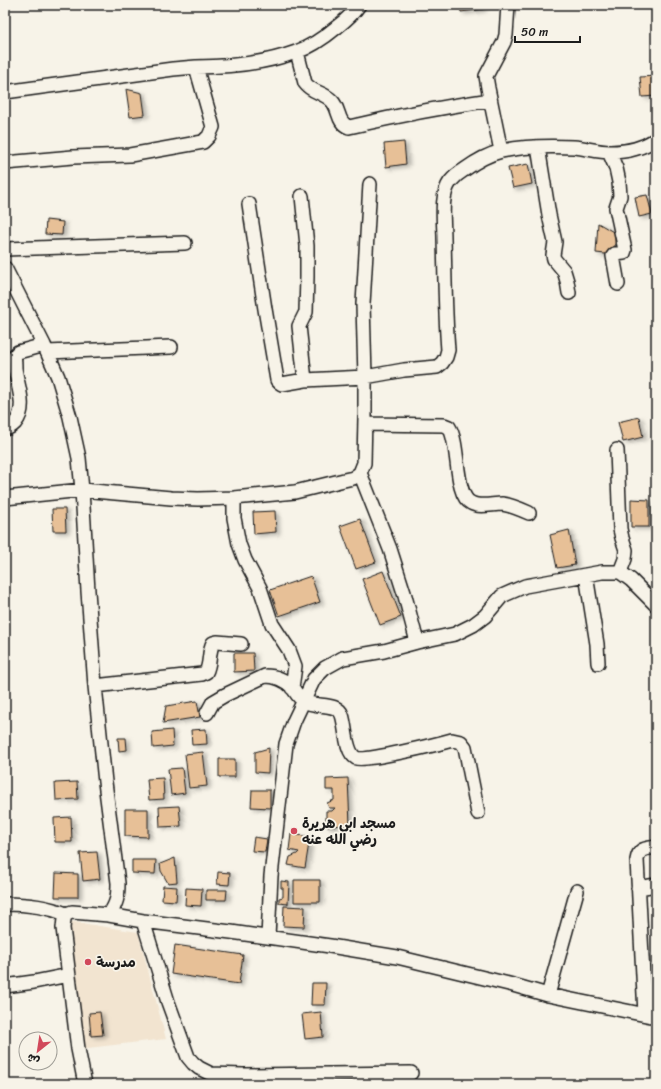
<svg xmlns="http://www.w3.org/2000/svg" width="661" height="1089" font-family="Sriracha,'Playpen Sans Arabic',sans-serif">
<defs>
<filter id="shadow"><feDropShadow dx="3.5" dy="2" stdDeviation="2" flood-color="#0004"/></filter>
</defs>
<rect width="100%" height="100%" fill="#f7f3e8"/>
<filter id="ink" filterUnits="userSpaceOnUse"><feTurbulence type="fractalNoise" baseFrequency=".025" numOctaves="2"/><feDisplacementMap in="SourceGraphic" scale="8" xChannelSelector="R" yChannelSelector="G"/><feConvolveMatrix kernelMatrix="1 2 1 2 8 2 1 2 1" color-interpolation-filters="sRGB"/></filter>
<g filter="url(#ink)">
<path fill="#f2e4d0" d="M68,921l70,11 28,107 -87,10z"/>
<path fill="#e7c097" stroke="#1c1c1c" filter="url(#shadow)" d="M460,5h22l1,4 -22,3z
M656,76v20l-14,1 -2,-20z
M126,89l16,4 3,22 -15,2z
M404,142l2,22 -20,3 -2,-23z
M528,164l4,20 -19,4 -5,-20z
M647,195l5,19 -13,3 -4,-20z
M46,220l17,2 -1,13 -17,-1z
M598,223l17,10v21l-1,1 -18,-2z
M639,417l4,20 -20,5 -5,-20z
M631,499l18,1v27h-18z
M52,509h13l1,22h-13z
M275,511l1,21 -22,2 -1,-22z
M360,519l16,43 -20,7 -16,-43z
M569,530l6,35 -18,3 -7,-33z
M383,571l18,46 -21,8 -18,-46z
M311,576l9,26 -41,14 -9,-26z
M234,653h19l1,18 -20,1z
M197,701l3,16 -37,6 3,-17z
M206,729l1,15 -15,1 -1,-15z
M172,730l1,16 -20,2 -1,-16z
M118,738h8l1,12 -8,1z
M269,748l-1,25 -13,-1v-20z
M203,752l4,34 -18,2 -4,-34z
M219,759h16v18h-16z
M182,768l3,25 -14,2 -3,-26z
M163,778l1,21 -15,1 -2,-21z
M348,778l2,47 -24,1v-15h6l3,-3h-6l-2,-5 7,-3v-10h-8v-11z
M77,782l1,17 -22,1 -1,-17z
M252,790h18v18l-19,-1z
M179,806l2,20 -21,1 -1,-20z
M125,809h23v28l-23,-1z
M71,817l1,25h-17l-1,-24z
M291,834l19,3 -5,31 -17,-3 2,-8 7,-3 2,-2 -10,-2z
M254,837l13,2 -2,13 -13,-1z
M97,852l3,27 -17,2 -3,-28z
M175,858l2,24 -9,1 -7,-12 -1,-7z
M132,860h24l-1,14 -23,-1z
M218,872l12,1 -1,12 -12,-1z
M56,873l22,1v23h-23z
M294,880h26v22h-26z
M281,881l8,1 -1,22 -9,-1v-5l4,-1v-9h-2z
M163,886l14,1 -1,14 -14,-1z
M186,888l16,1 -1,17 -16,-1z
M206,890h21l-1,10h-20z
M284,906l21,1 -1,20 -21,-1z
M175,945l68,10 -4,29 -68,-10z
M312,983h14l-1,22h-14z
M100,1012l3,23 -12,1 -2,-23z
M321,1012l2,25 -18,2 -3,-25z"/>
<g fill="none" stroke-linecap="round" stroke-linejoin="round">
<g stroke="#1c1c1c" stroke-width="16">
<path id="minor" d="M297,52l8,31c7,10 19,9 27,18 8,8 5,22 17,26 47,-11 93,-20 141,-27
M196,67c32,0 70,-4 100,-15 15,-5 29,-15 41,-25 9,-7 16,-13 22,-22
M5,92l168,-23 23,-2 17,60 -4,9 -6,6 -73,13 -57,2 -68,6
M538,147l11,68 6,27 -2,13 1,4 10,12 3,10 2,12
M501,151l-13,-63 -2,-12 18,-34 2,-7 2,-30
M609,152l7,16 3,14 1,14 -4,12 9,42 -1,3 -9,1 -2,2 5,28
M302,196l5,50v31l-1,35 -7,14 6,54
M249,204l16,105 12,71 2,2 3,2 23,-4 60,-3 -2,-73 7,-120
M5,249l180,-6
M5,268l39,77 14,32 12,40 9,41 3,32 6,101 7,95 10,96 13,101c0,14 -1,20 -9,32
M47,352l124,-5
M365,424l79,1 5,2c11,17 5,68 22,76 9,5 21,1 31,1 9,1 18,5 27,9
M5,429c5,-1 7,-3 10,-6 13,-15 2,-38 0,-55 0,-4 0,-8 -1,-12l4,-4 26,-7
M617,450l3,79 2,9 4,12 -1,9 -5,13
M360,473l4,-10 1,-46v-40l39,-7 33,-3 5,-4 4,-6 2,-7c-3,-38 -3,-75 -4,-112 0,-17 -4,-42 6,-56 4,-5 9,-9 14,-12 11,-8 25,-16 38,-19 22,-5 49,-5 72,-4 12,1 24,5 36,5 16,0 33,-4 46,-13
M5,498l77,-8 89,8 27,1 36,-1 61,-6 49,-12 9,-2 7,-5 30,76 15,47 12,46 38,-8 18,-9 12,-9 17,-20 23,-10 77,-14h18l11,8 25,25
M234,498v20l5,26 6,16 15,28 12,36 17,26 6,16 -3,22
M586,575l11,69 1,19
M95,686l107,-12 4,-2c5,-9 2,-20 7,-29l4,-1 24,2
M207,713l6,-11 12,-7 40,-19c11,0 19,3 27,11 4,5 6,11 12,14 11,7 34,1 38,14 4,10 3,37 14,43 9,4 82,-14 96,-18l9,2 4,5 13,66
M638,888l18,-3
M5,904c22,0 41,2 61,10
M143,921l25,81 20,55 5,6 6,5 12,6 32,1 168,-2
M268,937l3,-61 15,-132 8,-23 20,-42 11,-11 18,-10 41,-7 33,-9
M5,986l29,-4 35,-7
M548,995l29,-104
M645,1014l-8,-154c2,-12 8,-11 19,-13
M85,1084l-7,-35 -15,-121 1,-9 2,-5 6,-2 37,3 34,6 88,11 99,14 67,11 116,28 35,10 108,22"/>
</g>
<use href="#minor" stroke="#f7f3e8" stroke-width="13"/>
</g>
</g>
<g fill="#d1495b" stroke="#f7f3e8" stroke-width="1.5">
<circle cx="294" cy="831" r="4"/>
<circle cx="88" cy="962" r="4"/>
</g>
<g text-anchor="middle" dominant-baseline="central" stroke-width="3.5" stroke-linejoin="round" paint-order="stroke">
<g font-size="14" font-weight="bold" fill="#1c1c1c" stroke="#f7f3e8" text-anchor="start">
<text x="302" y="823">مسجد ابي هريرة<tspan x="302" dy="16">رضي الله عنه</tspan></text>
<text x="96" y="962">مدرسة</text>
</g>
</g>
<rect width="661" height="1089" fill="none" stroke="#f7f3e8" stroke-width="20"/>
<rect x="10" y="10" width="641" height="1069" fill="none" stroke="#1c1c1c" stroke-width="1.5" filter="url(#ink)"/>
<g transform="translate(38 1051) rotate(210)"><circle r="19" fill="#f7f3e8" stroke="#9f9d96"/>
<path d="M0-3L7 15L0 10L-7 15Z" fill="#d1495b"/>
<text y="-6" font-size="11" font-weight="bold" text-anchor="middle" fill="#1c1c1c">ش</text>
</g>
<path d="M515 36v6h65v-6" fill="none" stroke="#1c1c1c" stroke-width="2"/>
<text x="521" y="36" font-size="12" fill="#1c1c1c" stroke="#f7f3e8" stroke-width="3" paint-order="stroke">50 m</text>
</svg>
